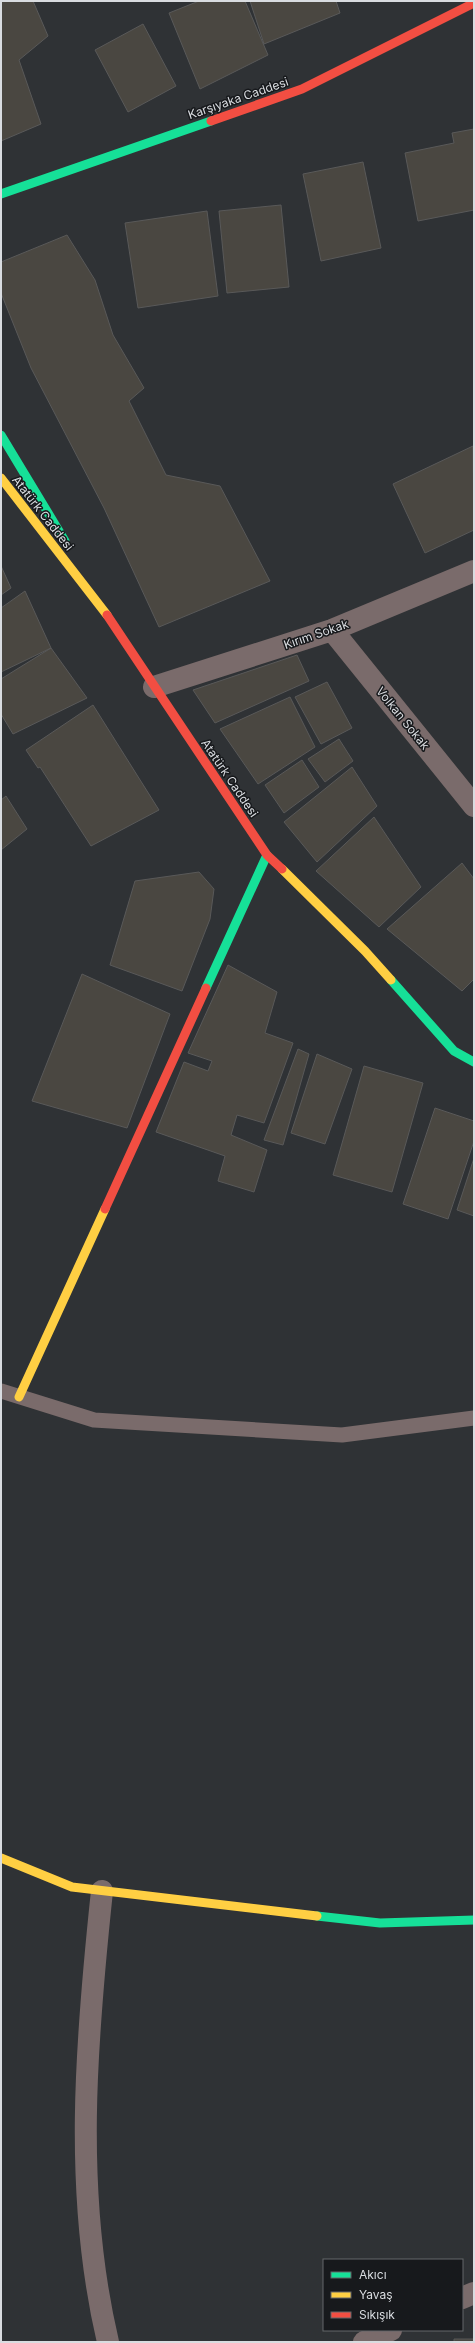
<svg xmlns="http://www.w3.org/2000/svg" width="475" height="2343" font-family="Inter,sans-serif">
<rect width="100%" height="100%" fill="#2f3235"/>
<path fill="#4a4741" stroke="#595959" d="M1,1h32l15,35 -29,24 22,64 -40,17z
M199,1h46l23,54 -68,34 -31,-76z
M250,1h86l4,12 -76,31z
M143,24l33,62 -48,26 -33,-62z
M474,129v81l-56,11 -13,-68 49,-10 -2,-10z
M363,162l18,86 -60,13 -18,-87z
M281,205l8,82 -62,6 -8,-82z
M207,211l11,85 -80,12 -13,-85z
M67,235l28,45 18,55 31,53 -15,13 37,74 54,11 50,95 -111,46 -55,-119 -73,-140 -30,-75v-31z
M473,446l1,84 -49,23 -32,-69z
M1,566l10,22 -10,7z
M25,591l26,57 -50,24v-64z
M51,648l36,50 -74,36 -12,-20v-35z
M297,655l12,26 -94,42 -22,-33z
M327,682l25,46 -31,16 -26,-47z
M290,697l25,50 -57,37 -38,-55z
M93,705l66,105 -68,36 -51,-79 -2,1 -12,-18z
M339,739l14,22 -28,21 -17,-23z
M302,760l17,27 -35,26 -19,-28z
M352,767l25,39 -60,56 -33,-40z
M6,796l21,33 -26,21v-50z
M374,817l47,70 -42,40 -63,-56z
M462,863l12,16v100l-12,12 -75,-62z
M199,872l15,17 -4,30 -28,72 -72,-26 25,-84z
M228,965l49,27 -12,41 28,10 -29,80 -27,-8 -6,20 36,15 -13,42 -36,-11 7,-25 -69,-24 28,-70 24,9 4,-10 -24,-8z
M82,974l88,40 -43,114 -95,-27z
M298,1049l11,5 -26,91 -19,-5z
M317,1054l35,15 -27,75 -34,-11z
M364,1066l59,17 -31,109 -59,-17z
M435,1108l39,13v20l-26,78 -45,-15z
M474,1158v58l-17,-6z
M454,2339h20v3h-20z"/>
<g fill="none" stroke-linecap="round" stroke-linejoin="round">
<path stroke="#7a6b6b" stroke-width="15" d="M1,1391l93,29 248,15 132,-17"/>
<path stroke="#7a6b6b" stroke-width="22" d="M332,630l142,176
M154,687l178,-57 142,-59
M102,1891c-16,150 -29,303 6,451
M462,2298l12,-5
M364,2342l27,-12"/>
<path stroke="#16e098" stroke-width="9" d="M1,194l210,-73
M1,435l64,106
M391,980l63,71 20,11
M206,988l61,-133
M317,1916l63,7 94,-3"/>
<path stroke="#ffcf43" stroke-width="9" d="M1,478l106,137
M282,869l83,82 26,29
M19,1397l86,-188
M1,1858l71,29 245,29"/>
<path stroke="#f24e42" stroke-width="9" d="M211,121l91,-32 172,-86
M107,615l160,240 15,14
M105,1209l101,-221"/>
</g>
<g text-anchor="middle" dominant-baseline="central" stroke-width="3" stroke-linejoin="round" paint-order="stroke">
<g font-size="12" fill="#d9dce0" stroke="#17191c">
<text transform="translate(238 98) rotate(-19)">Karşıyaka Caddesi</text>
<text transform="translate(43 513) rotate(52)">Atatürk Caddesi</text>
<text transform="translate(316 634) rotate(-19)">Kırım Sokak</text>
<text transform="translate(403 718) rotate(51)">Volkan Sokak</text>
<text transform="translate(230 778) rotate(56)">Atatürk Caddesi</text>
</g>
</g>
<rect width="475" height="2343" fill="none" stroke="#d9dce0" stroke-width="4"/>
<rect x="323" y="2259" width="140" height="72" fill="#17191c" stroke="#65676a"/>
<rect x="331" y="2272" width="20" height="6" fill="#16e098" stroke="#65676a"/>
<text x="359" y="2279" font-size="12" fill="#d9dce0">Akıcı</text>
<rect x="331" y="2292" width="20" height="6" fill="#ffcf43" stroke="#65676a"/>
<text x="359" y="2299" font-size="12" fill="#d9dce0">Yavaş</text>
<rect x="331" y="2312" width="20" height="6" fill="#f24e42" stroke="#65676a"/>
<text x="359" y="2319" font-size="12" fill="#d9dce0">Sıkışık</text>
</svg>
